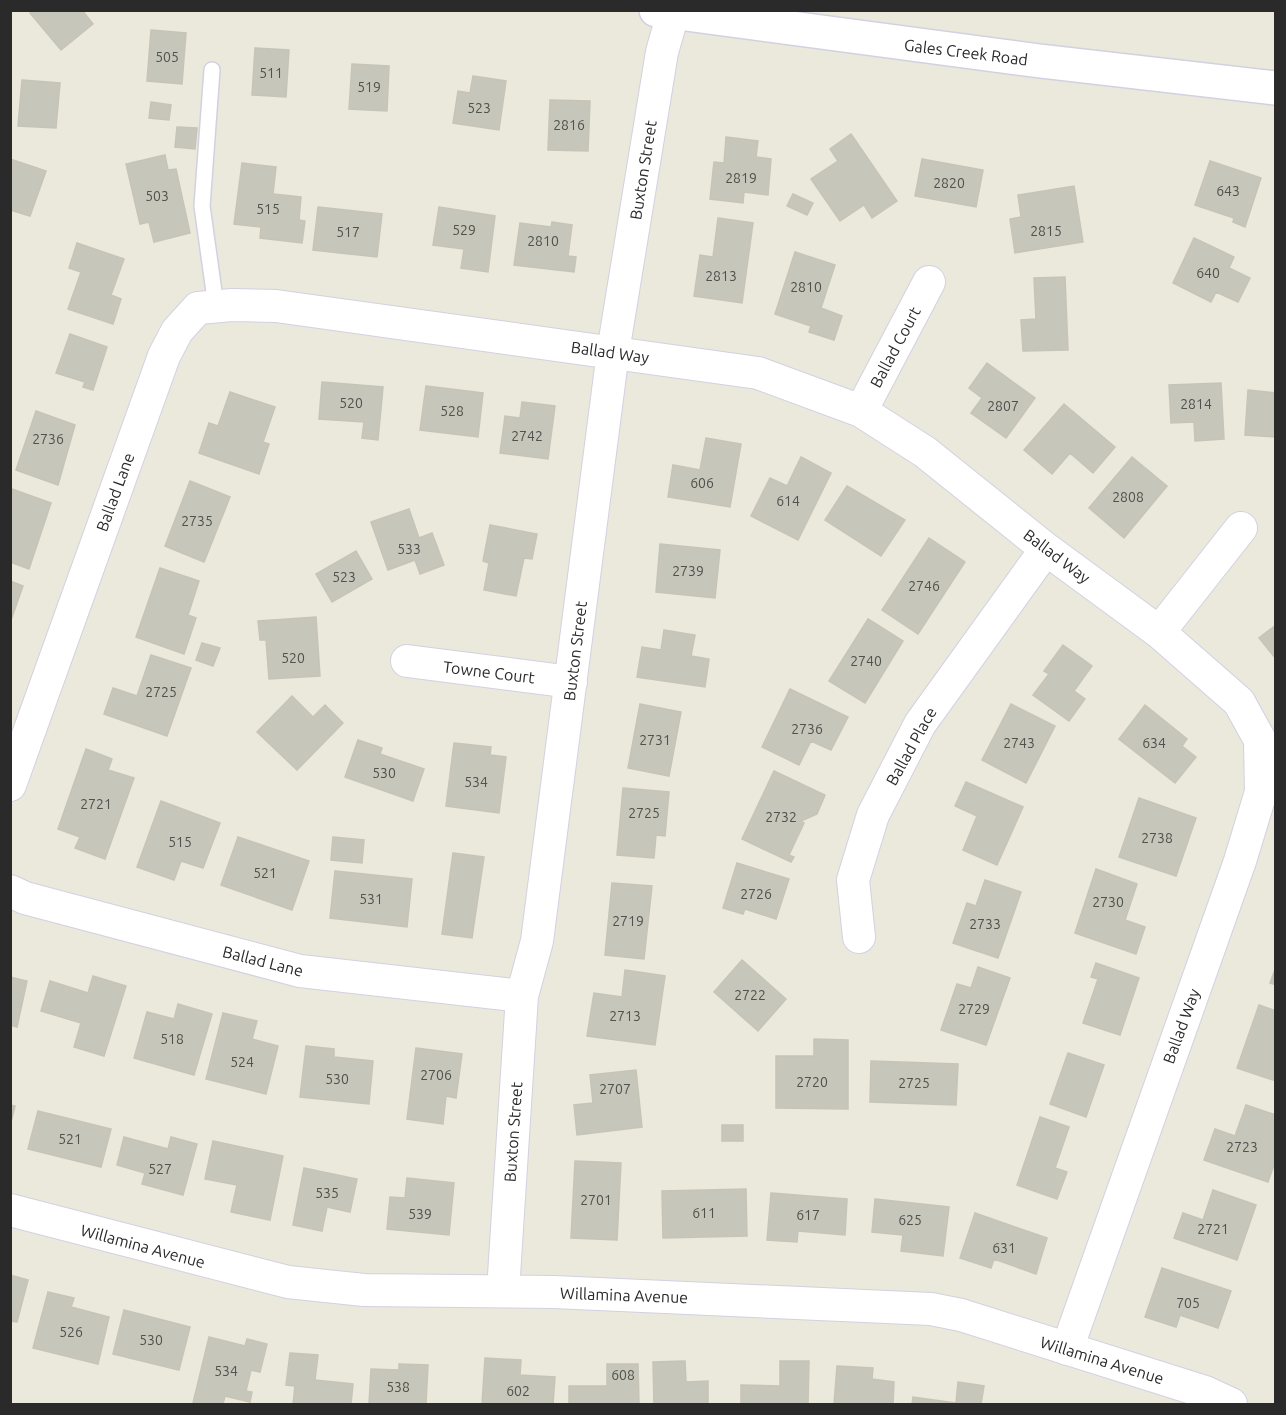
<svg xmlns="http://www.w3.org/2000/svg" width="1286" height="1415" font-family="Ubuntu,sans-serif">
<rect width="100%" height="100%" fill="#ebe8dc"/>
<path fill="#c7c6bb" stroke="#c7c4b6" stroke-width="1.5" d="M33,10h49l11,14 -32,26 -31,-37z
M151,30l35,3 -4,51 -35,-3z
M255,48l34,2 -3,47 -34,-2z
M352,64l37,2 -2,45 -38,-2z
M473,76l33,5 -7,49 -46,-7 5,-32 12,2z
M22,80l38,3 -4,45 -38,-2z
M550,100l40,1 -2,50 -40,-1z
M151,102l20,3 -2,15 -20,-2z
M177,127l20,1 -2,21 -20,-2z
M851,134l46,67 -25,17 -8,-13 -24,16 -29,-42 27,-18 -8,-12z
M726,137l32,4 -2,16 15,2 -3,36 -24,-3 -1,11 -33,-4 4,-37 10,1z
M165,155l3,15 8,-1 14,64 -36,9 -5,-20 -9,2 -14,-60z
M10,159l36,12 -16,45 -20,-6z
M922,159l61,11 -7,37 -61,-11z
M1210,161l51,17 -16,49 -12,-5 1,-4 -39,-13z
M242,163l34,4 -3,27 28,3 -2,23 6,1 -3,22 -42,-5 1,-11 -27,-3z
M1074,186l9,56 -68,11 -5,-34 11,-2 -3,-22z
M793,194l20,9 -6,12 -20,-9z
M318,207l64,7 -5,43 -64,-7z
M439,207l56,9 -7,56 -27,-4 3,-19 -31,-4z
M718,218l35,5 -11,80 -48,-7 6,-41 13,2z
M552,222l20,3 -4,31 8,1 -2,15 -60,-7 6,-42 31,4z
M1194,238l40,19 -5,11 21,10 -12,24 -22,-10 -5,10 -38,-19z
M77,243l47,16 -13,36 10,4 -8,25 -45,-15 13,-37 -12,-4z
M795,252l40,13 -14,43 21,8 -8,24 -25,-8 2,-6 -36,-12z
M1065,277l3,73 -45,1 -2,-31 15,-1 -2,-41z
M70,334l37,13 -14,43 -10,-3 2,-5 -29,-9z
M987,363l48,35 -29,40 -35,-25 11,-15 -13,-10z
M322,382l61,5 -5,53 -16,-2 2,-16 -45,-3z
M1221,383l3,56 -29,2 -1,-19 -23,1 -2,-38z
M426,386l57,7 -5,44 -58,-7z
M1248,390l28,3v44l-31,-2z
M230,392l45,15 -12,35 6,2 -10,30 -60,-21 10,-30 9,3z
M522,402l33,4 -7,53 -48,-6 5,-37 15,2z
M1064,404l51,43 -22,26 -23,-20 -18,21 -28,-24z
M36,411l39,14 -17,60 -42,-15z
M706,438l35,6 -11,63 -62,-10 5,-32 27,5z
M801,457l30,16 -33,67 -47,-24 19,-38 17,8z
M1132,457l35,29 -43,52 -35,-30z
M190,481l40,16 -26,65 -39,-16z
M847,486l58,34 -24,36 -56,-36z
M12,489l39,14 -22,66 -19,-7z
M409,509l10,29 13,-5 12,32 -24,9 -5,-14 -27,10 -17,-48z
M490,525l47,9 -5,25 -8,-1 -8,38 -32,-6 5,-27 -6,-2z
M929,538l36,24 -47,72 -36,-24z
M660,544l60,6 -5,48 -59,-6z
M356,551l16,28 -40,23 -16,-28z
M160,568l39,13 -11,34 8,3 -12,36 -48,-17z
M10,581l13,5 -13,37z
M316,617l4,59 -51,3 -3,-39h-6l-2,-19z
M868,619l35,22 -38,62 -36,-22z
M1276,625v34l-17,-21z
M664,630l31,5 -4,21 18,3 -4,28 -68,-10 5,-30 19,3z
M202,643l18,5 -7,18 -17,-6z
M1063,645l29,21 -18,25 11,8 -16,22 -36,-26 16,-21 -5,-3z
M151,655l40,13 -24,68 -63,-22 9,-26 24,8z
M790,689l58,28 -17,33 -20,-9 -12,24 -37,-18z
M292,696l21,21 12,-12 18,18 -46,47 -40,-38z
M640,704l41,8 -12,64 -41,-8z
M1011,704l44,22 -29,57 -44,-23z
M1145,705l42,34 -5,7 14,11 -21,26 -56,-44z
M358,740l24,8 -2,6 44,15 -11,32 -68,-24z
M454,743l37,4 -1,8 16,2 -7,56 -53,-7z
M86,749l26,10 -4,11 26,8 -29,81 -30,-11 5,-11 -22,-8z
M774,771l51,24 -8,19 -16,7 3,2 -15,32 5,2 -3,5 -49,-23z
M966,782l57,25 -26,58 -34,-15 14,-34 -22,-10z
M623,788l46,4 -4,44 -9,-1 -2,23 -37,-3z
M1139,798l57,20 -20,58 -57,-19z
M161,801l59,22 -17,45 -22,-7 -7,19 -37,-13z
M238,837l71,24 -17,49 -71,-25z
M333,837l31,3 -2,23 -31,-3z
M453,853l31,4 -12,81 -30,-4z
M737,863l52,16 -13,40 -31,-10 -2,5 -20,-6z
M1096,869l41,15 -12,36 20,7 -9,27 -61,-21z
M335,871l77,8 -5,48 -77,-9z
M985,880l36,12 -23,66 -45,-15 14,-40 9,3z
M612,883l40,3 -8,73 -39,-4z
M742,960l44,39 -28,32 -44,-39z
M1096,963l43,15 -19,57 -37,-12 15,-44 -7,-2z
M978,967l32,11 -24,67 -45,-15 16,-46 14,4z
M1276,967v18l-6,-2z
M625,970l40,6 -10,69 -68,-9 7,-43 28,4z
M93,976l33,10 -22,70 -30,-9 7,-24 -40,-12 9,-30 38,12z
M10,977l17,4 -10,46 -7,-2z
M178,1004l34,10 -18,61 -60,-17 13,-46 27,7z
M1259,1005l17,6v70l-39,-13z
M223,1013l34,8 -5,18 26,7 -12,48 -60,-15z
M814,1039l34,1v69l-72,-1v-52h38z
M306,1046l28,3v8l39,4 -4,43 -69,-7z
M416,1048l46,6 -6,44 -10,-2 -3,28 -36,-5z
M1068,1053l36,12 -18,52 -36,-13z
M871,1061l87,3 -2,41 -86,-3z
M636,1070l6,57 -65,8 -3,-30 19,-2 -3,-28z
M10,1105l5,1 -5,20z
M1246,1105l30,10v44l-8,23 -64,-22 11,-31 20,7z
M38,1111l73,18 -10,38 -73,-18z
M1040,1117l29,10 -14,41 12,4 -10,27 -40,-14z
M722,1125h21v16h-21z
M124,1137l44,12 3,-12 26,7 -14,51 -41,-11 3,-11 -28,-8z
M213,1141l70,15 -13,64 -39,-8 6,-27 -32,-6z
M575,1161l46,2 -4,77 -46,-2z
M304,1168l53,11 -7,33 -23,-5 -5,24 -29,-6z
M407,1178l47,5 -5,52 -62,-6 3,-32 15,1z
M746,1189l1,47 -84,2 -1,-47z
M1213,1190l43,15 -19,55 -63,-22 9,-25 20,7z
M771,1193l76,6 -2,36 -47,-4 -1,11 -30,-2z
M875,1199l74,8 -6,49 -42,-5 2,-16 -31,-3z
M975,1213l72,25 -11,36 -42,-15 -3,9 -31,-10z
M1162,1268l69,23 -13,37 -38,-13 -4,12 -31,-10z
M10,1275l18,5 -11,42 -7,-1z
M48,1292l26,6 -3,9 38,10 -11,47 -65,-16z
M124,1310l66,17 -11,43 -66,-16z
M209,1337l36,9 2,-7 20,5 -7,28 -9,-2 -5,21 6,1 -2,10 -25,-6 -2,8 -30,-1z
M290,1353l28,2 -3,25 38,4 -2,20h-58l2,-18 -9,-1z
M485,1358l36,2 -1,15 35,2 -2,27h-71z
M685,1361l1,21 22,-1v23h-54l-1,-42z
M780,1361h29l-1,43h-67v-19l39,1z
M399,1364l29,1 -2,39h-57l2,-35 28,1z
M607,1364h31l1,40h-70v-18h38z
M837,1366l36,2 -1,11 22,3 -1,22h-59z
M958,1382l26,4 -3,18h-69l1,-7 43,6z"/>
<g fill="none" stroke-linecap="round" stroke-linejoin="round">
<g stroke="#d2d1e2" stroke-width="18">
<path id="service" d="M212,70l-10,136 14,100"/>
</g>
<g stroke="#d2d1e2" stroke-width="34">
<path id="minor" d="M861,411l68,-129
M1159,632l82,-104
M407,661l164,21
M10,785l154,-429 13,-25 21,-23 34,-3 44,1 482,67 103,38 64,41 121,97 113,83 80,70 21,38 1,52 -21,69 -173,488
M10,891l15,7 275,73 222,25
M859,937l-6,-57 20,-65 47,-91 126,-175
M10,1210l278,72 76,8 190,2 377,17 30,6 244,77 26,12
M503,1291l19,-295 15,-55 76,-589 49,-300 12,-42"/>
</g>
<g stroke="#d2d1e2" stroke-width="36">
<path id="secondary" d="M656,10l384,51 236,27"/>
</g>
<use href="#service" stroke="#fff" stroke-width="15"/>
<use href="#minor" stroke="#fff" stroke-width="32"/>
<use href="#secondary" stroke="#fff" stroke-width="33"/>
</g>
<g text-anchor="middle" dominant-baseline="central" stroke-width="4.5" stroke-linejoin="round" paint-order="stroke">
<g font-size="14" fill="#51514e">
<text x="167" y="57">505</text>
<text x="271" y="73">511</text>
<text x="369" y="87">519</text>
<text x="479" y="108">523</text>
<text x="569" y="125">2816</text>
<text x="741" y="178">2819</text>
<text x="949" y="183">2820</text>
<text x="1228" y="191">643</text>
<text x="157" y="196">503</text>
<text x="268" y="209">515</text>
<text x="464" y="230">529</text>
<text x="1046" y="231">2815</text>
<text x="348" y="232">517</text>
<text x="543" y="241">2810</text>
<text x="1208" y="273">640</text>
<text x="721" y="276">2813</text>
<text x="806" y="287">2810</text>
<text x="351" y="403">520</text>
<text x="1196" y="404">2814</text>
<text x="1003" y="406">2807</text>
<text x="452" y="411">528</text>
<text x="527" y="436">2742</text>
<text x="48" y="439">2736</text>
<text x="702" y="483">606</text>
<text x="1128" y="497">2808</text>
<text x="788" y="501">614</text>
<text x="197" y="521">2735</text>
<text x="409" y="549">533</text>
<text x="688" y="571">2739</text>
<text x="344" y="577">523</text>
<text x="924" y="586">2746</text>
<text x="293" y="658">520</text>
<text x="866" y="661">2740</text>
<text x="161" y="692">2725</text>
<text x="807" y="729">2736</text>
<text x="655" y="740">2731</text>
<text x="1019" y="743">2743</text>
<text x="1154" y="743">634</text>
<text x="384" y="773">530</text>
<text x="476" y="782">534</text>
<text x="96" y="804">2721</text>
<text x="644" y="813">2725</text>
<text x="781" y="817">2732</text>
<text x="1157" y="838">2738</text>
<text x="180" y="842">515</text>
<text x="265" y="873">521</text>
<text x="756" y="894">2726</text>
<text x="371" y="899">531</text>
<text x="1108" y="902">2730</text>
<text x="628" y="921">2719</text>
<text x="985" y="924">2733</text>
<text x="750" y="995">2722</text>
<text x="974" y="1009">2729</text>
<text x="625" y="1016">2713</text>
<text x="172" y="1039">518</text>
<text x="242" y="1062">524</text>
<text x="436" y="1075">2706</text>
<text x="337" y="1079">530</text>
<text x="812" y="1082">2720</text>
<text x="914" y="1083">2725</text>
<text x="615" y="1089">2707</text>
<text x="70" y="1139">521</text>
<text x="1242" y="1147">2723</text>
<text x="160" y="1169">527</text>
<text x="327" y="1193">535</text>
<text x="596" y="1200">2701</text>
<text x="704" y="1213">611</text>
<text x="420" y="1214">539</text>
<text x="808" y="1215">617</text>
<text x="910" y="1220">625</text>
<text x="1213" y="1229">2721</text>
<text x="1004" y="1248">631</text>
<text x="1188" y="1303">705</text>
<text x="71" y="1332">526</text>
<text x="151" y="1340">530</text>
<text x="226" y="1371">534</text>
<text x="623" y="1375">608</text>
<text x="398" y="1387">538</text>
<text x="518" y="1391">602</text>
</g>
<g font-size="16" fill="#2a2a2a" stroke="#fff">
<text transform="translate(966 52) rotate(7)">Gales Creek Road</text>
<text transform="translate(643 170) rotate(-81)">Buxton Street</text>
<text transform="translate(895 347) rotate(-62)">Ballad Court</text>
<text transform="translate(610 352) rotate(8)">Ballad Way</text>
<text transform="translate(115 492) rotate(-70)">Ballad Lane</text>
<text transform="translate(1057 556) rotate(37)">Ballad Way</text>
<text transform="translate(575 651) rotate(-83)">Buxton Street</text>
<text transform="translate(489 672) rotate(7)">Towne Court</text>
<text transform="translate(911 746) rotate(-61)">Ballad Place</text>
<text transform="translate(263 961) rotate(14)">Ballad Lane</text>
<text transform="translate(1181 1026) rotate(-70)">Ballad Way</text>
<text transform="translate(513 1132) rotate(-86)">Buxton Street</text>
<text transform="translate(143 1246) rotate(15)">Willamina Avenue</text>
<text transform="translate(624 1295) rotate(2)">Willamina Avenue</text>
<text transform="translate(1102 1360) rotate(17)">Willamina Avenue</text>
</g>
</g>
<rect width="1286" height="1415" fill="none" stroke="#2a2a2a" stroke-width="24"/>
</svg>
